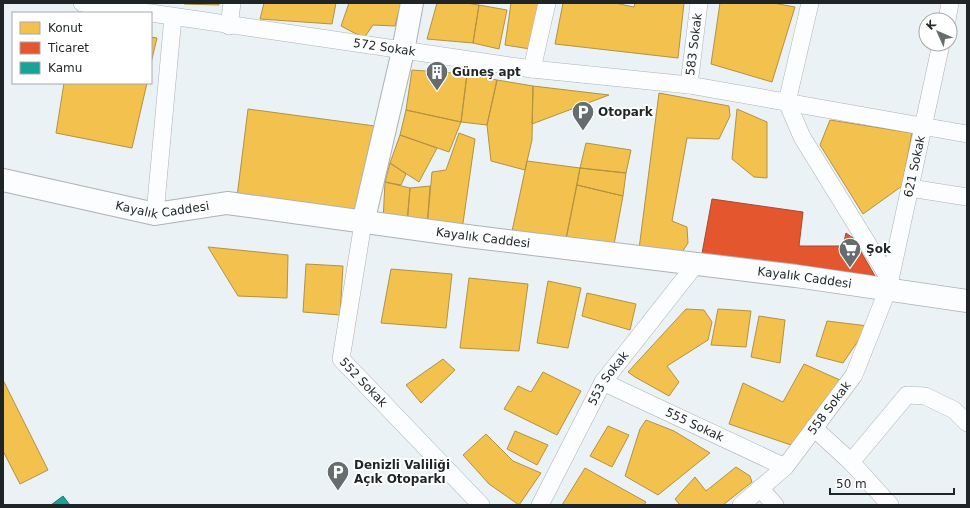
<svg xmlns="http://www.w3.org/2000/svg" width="970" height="508" font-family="'DejaVu Sans',sans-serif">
<rect width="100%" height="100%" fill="#eaf2f5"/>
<path fill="#f2c14e" stroke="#b39242" d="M184,3h35v2l-35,-1z
M264,3h72l-4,21 -72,-5z
M349,3h52l-6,23 -22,-1 -9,13 -23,-12z
M437,3h29l13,2 -6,38 -46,-4z
M511,3h28l-9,46 -25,-4z
M563,3h52l19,4 1,-4h49l-6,55 -123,-14z
M720,3h53l22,4 -23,75 -61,-18z
M479,5l28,5 -8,39 -26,-6z
M151,37l6,1 -6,25z
M412,70l55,4 -6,48 -55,-12z
M467,74l30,6 -10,45 -26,-3z
M497,80l36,6 -1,54 -7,30 -34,-9 -4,-36z
M64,83h83l-15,65 -76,-15z
M533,86l76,9 -77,29z
M659,93l70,13 1,10 -11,23 -32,-1 -15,83 15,6 1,16 -8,12 -41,-6z
M248,109l127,17 -17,90 -121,-19z
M737,109l30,13v56l-13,-1 -22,-18z
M406,110l55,12 -12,30 -49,-17z
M830,120l82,13 -10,53 -39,28 -43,-69z
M459,133l16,6 -13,91 -35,-3 5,-55 14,-2z
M400,135l37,13 -18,34 -29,-19z
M586,143l45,7 -5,23 -46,-5z
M527,161l53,7 -15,76 -54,-8z
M390,163l16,11 -5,11 -16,-3z
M580,168l46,5 -3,23 -46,-11z
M385,182l25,6 -3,36 -24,-3z
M577,185l46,11 -10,54 -48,-6z
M430,186l-3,41 -20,-3 3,-36z
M208,247l80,8 -1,43 -49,-2z
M306,264l37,2 -3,49 -37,-3z
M391,269l61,5 -6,54 -65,-5z
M469,278l59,6 -9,67 -59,-3z
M548,281l33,7 -13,60 -31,-5z
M587,293l49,11 -6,26 -48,-14z
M686,309l18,1 8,12 -4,18 -41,26 12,16 -10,14 -34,-19 -7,-5z
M718,309l33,2 -5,36 -35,-2z
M759,316l26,4 -5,43 -29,-6z
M827,321l41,5 -25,37 -27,-7z
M443,359l12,11 -34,33 -15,-18z
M804,364l36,16 -49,65 -62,-21 14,-41 40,19z
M543,372l38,19 -24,44 -53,-26 14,-23 13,6z
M3,380l45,90 -28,14 -17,-33z
M646,420l28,11 36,22 -52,42 -33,-19 15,-47z
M608,426l21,9 -17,32 -22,-11z
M515,431l33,14 -11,20 -30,-16z
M486,434l27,27 28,12 -22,32 -30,-21 -26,-29z
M736,467l14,9 2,6 -29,23h-43l-5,-6 20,-22 11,14z
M585,468l61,34 -2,3h-82z"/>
<path fill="#e4572e" stroke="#a9482c" d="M712,199l91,13 -4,34h44l3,-13 7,5 22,38 -174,-17z"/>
<path fill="#17a398" stroke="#197d76" d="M63,496l7,9h-19z"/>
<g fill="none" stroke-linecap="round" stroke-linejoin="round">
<g stroke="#acb2b5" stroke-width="18">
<g id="street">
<path d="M82,3l67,10"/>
<path d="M810,3l-23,99 15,35 88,143"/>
<path id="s1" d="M151,13l381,56 157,16 278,49"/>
<path d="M947,20l3,-17"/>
<path d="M229,26l3,-23"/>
<path d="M532,69l15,-66"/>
<path id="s2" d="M689,85l10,-82"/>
<path d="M910,188l57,9"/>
<path d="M155,214l18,-197"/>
<path id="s3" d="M363,223l-22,136 140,146"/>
<path id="s4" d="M603,382l182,85"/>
<path d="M814,428l37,34 39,43"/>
<path d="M851,462l56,-67 18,1 29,14 13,13"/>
<path d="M760,488l15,17"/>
<path id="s5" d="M540,505l63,-123 93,-118"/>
<path id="s6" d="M741,505l44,-38 69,-92 34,-86 53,-245"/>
</g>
</g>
<g stroke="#acb2b5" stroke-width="24">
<g id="secondary">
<path id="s7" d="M3,180l152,34 72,-11 240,33 329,40 171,25"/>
<path d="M363,223l40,-172 9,-48"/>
</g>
</g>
<use href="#street" stroke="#fcfdfe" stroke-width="17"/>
<use href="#secondary" stroke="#fcfdfe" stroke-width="22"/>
</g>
<defs>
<g id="building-pin" transform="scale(1.15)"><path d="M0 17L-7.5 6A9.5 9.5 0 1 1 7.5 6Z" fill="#666d6f" stroke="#fff"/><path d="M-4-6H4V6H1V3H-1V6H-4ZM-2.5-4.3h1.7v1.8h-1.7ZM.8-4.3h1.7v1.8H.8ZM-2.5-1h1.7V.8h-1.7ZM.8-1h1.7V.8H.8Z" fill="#fff"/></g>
<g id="parking-pin" transform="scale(1.15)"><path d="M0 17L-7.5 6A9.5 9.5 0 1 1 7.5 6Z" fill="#666d6f" stroke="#fff"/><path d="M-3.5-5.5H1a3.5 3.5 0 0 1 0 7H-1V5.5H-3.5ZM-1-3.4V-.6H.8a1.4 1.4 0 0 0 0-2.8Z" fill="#fff"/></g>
<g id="supermarket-pin" transform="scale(1.15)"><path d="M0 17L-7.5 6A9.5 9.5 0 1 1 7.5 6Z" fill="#666d6f" stroke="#fff"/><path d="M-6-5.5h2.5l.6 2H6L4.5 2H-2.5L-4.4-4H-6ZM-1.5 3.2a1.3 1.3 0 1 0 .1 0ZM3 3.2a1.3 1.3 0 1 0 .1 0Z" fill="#fff"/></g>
</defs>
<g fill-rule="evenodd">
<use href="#building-pin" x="437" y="72"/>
<use href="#parking-pin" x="583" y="112"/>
<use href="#supermarket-pin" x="850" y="249"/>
<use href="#parking-pin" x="338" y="472"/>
</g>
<g text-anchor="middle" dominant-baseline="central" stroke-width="4" stroke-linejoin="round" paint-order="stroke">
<g font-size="12" fill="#1f2527" stroke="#fff">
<text stroke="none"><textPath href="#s2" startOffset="41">583 Sokak</textPath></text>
<text stroke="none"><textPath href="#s1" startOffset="236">572 Sokak</textPath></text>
<text stroke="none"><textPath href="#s6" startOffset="391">621 Sokak</textPath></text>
<text stroke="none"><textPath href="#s7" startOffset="163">Kayalık Caddesi</textPath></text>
<text stroke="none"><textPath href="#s7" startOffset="487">Kayalık Caddesi</textPath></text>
<text stroke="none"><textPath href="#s7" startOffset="811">Kayalık Caddesi</textPath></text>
<text stroke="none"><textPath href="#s5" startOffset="144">553 Sokak</textPath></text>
<text stroke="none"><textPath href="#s3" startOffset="170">552 Sokak</textPath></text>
<text stroke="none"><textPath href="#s6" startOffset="132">558 Sokak</textPath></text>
<text stroke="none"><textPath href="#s4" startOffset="101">555 Sokak</textPath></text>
</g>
<g font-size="12" font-weight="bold" fill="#1f2527" stroke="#fff" text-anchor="start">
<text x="452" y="72">Güneş apt</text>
<text x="598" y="112">Otopark</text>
<text x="866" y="249">Şok</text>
<text x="354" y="465">Denizli Valiliği<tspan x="354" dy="14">Açık Otoparkı</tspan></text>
</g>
</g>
<rect width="970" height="508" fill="none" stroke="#1f2527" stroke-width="8"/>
<rect x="12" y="12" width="140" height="72" fill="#ffffff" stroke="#a5a8a9"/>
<rect x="20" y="22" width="20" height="12" fill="#f2c14e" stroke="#a5a8a9"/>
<text x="48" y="32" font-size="12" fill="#1f2527">Konut</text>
<rect x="20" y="42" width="20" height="12" fill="#e4572e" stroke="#a5a8a9"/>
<text x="48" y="52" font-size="12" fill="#1f2527">Ticaret</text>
<rect x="20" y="62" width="20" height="12" fill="#17a398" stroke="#a5a8a9"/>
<text x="48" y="72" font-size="12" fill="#1f2527">Kamu</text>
<g transform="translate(938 32) rotate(315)"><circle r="19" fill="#ffffff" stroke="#a5a8a9"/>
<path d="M0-3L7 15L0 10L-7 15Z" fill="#666d6f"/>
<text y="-6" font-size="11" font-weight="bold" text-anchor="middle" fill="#1f2527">K</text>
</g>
<path d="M830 488v6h124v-6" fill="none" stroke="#1f2527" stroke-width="2"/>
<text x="836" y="488" font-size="12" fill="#1f2527" stroke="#ffffff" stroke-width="3" paint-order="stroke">50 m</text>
</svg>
